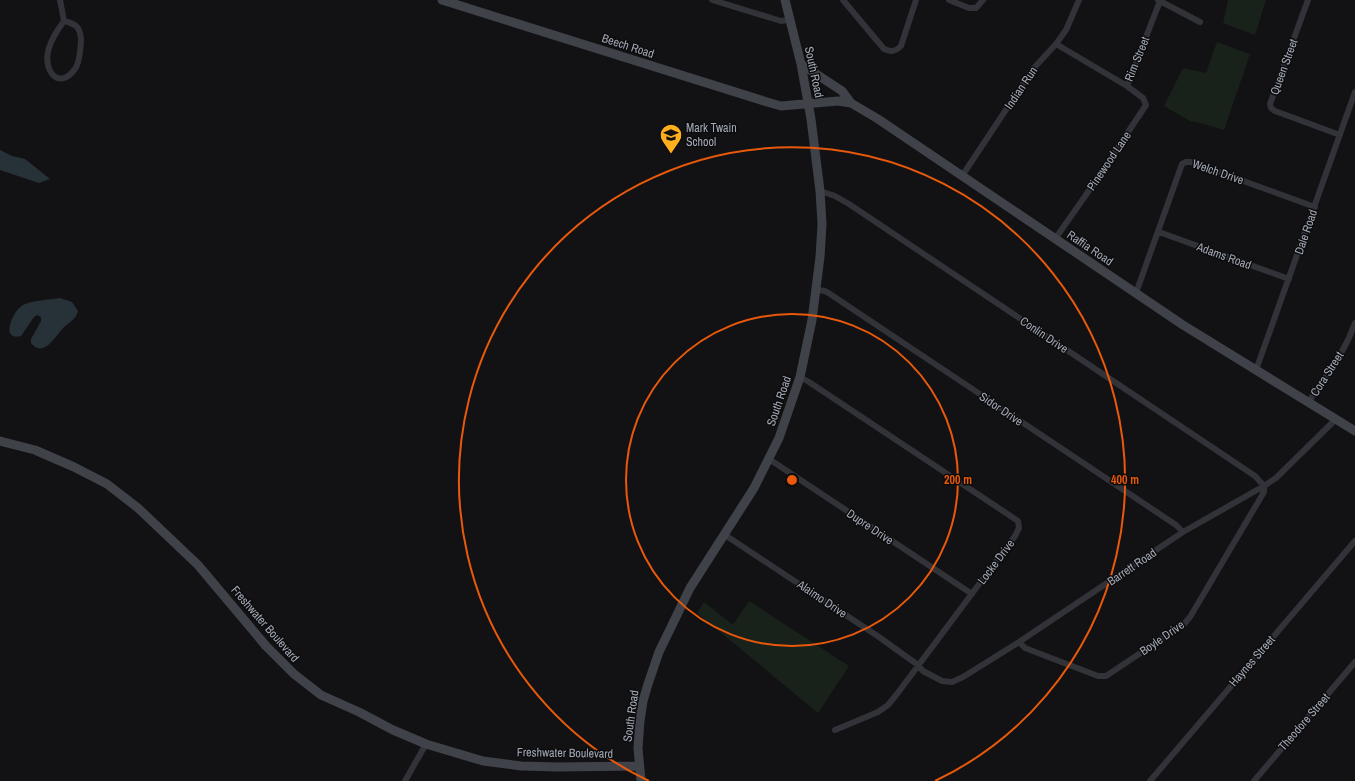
<svg xmlns="http://www.w3.org/2000/svg" width="1355" height="781" font-family="'Archivo Narrow',sans-serif">
<rect width="100%" height="100%" fill="#121214"/>
<path fill="#19221a" d="M1228,0h38l-11,35 -32,-12z
M1217,42l33,12 -26,76 -24,-7 -10,-2 -26,-15 19,-38 23,5z
M749,601l100,65 -31,47 -121,-100 7,-11 29,23z"/>
<path fill="#273138" d="M0,150l12,6 13,3 25,20 -11,4 -39,-13z
M60,298l12,4 6,9c-2,8 -8,11 -14,16 -8,8 -20,32 -33,16v-4l10,-18v-4l-4,-2 -3,2 -13,19c-21,6 -9,-25 2,-31 11,-5 25,-5 37,-7z"/>
<g fill="none" stroke-linecap="round" stroke-linejoin="round">
<path stroke="#323339" stroke-width="6" d="M60,0l4,21
M712,0l69,21 8,-1
M843,0l41,49c7,3 11,3 17,-3l15,-46
M949,0l20,8h7l7,-8
M1158,0l42,22
M1308,0l-38,104 1,4 4,3 65,24
M64,21c13,3 17,7 17,21 -1,9 -1,20 -6,27 -17,23 -33,0 -26,-21 3,-10 9,-19 15,-27z
M1127,86l33,-85
M962,176l71,-107 23,-25 10,-14 13,-30
M820,191l15,5 14,8 406,272 9,10v6l-74,125 -6,7 -78,52h-8l-73,-28 -6,-6
M1159,232l130,47
M1055,239l40,-57 51,-77 -3,-7 -16,-12 -71,-42
M817,290l8,1 5,3 346,231 7,7
M1136,293l46,-129 4,-2h5l124,45
M1256,370l99,-278
M800,377l9,5 209,139 1,7 -4,8 -118,158 -9,11 -10,7 -43,18
M1308,403c18,-28 36,-48 47,-80
M769,459l203,135
M725,535l154,102 39,28 5,6 19,10 10,1 11,-5 56,-35 164,-110 81,-46 12,-8 60,-59
M405,781l21,-37
M1150,781l205,-240
M1254,781l101,-119"/>
<path stroke="#404249" stroke-width="9" d="M442,0l325,102 14,4 57,-5 13,2 27,16 305,206 172,106
M801,64l41,27 9,12
M0,441l35,9 39,17 33,17 31,24 60,57 68,81 28,28 27,21 38,17 34,18 33,14 57,17 38,5 36,1 82,-1
M641,781l-3,-33 2,-27 3,-20 5,-17 11,-32 31,-64 64,-100 25,-50 21,-61 12,-57 8,-63 2,-33 -2,-33 -9,-72 -10,-55 -16,-64"/>
</g>
<g fill="none" stroke="#e8590c" stroke-width="2">
<circle cx="792" cy="480" r="166"/>
<path d="M649 781A333 333 0 1 1 935 781"/>
</g>
<defs>
<g id="school-pin" transform="scale(1.15)"><path d="M0 17L-7.5 6A9.5 9.5 0 1 1 7.5 6Z" fill="#ffae1e" stroke="#0d0d0e"/><path d="M0-5L7-2L0 1L-7-2ZM-4 1L0 2.5L4 1V4Q0 6-4 4Z" fill="#111"/></g>
</defs>
<g fill-rule="evenodd">
<use href="#school-pin" x="671" y="135"/>
</g>
<g text-anchor="middle" dominant-baseline="central" stroke-width="3" stroke-linejoin="round" paint-order="stroke">
<g font-size="12" fill="#a2a8b6" stroke="#0d0d0e">
<text transform="translate(628 46) rotate(18)">Beech Road</text>
<text transform="translate(1137 59) rotate(-68)">Rim Street</text>
<text transform="translate(1284 67) rotate(-70)">Queen Street</text>
<text transform="translate(814 72) rotate(78)">South Road</text>
<text transform="translate(1021 88) rotate(-56)">Indian Run</text>
<text transform="translate(1109 161) rotate(-56)">Pinewood Lane</text>
<text transform="translate(1218 172) rotate(19)">Welch Drive</text>
<text transform="translate(1306 232) rotate(-71)">Dale Road</text>
<text transform="translate(1090 248) rotate(34)">Raffia Road</text>
<text transform="translate(1224 256) rotate(20)">Adams Road</text>
<text transform="translate(1044 335) rotate(34)">Conlin Drive</text>
<text transform="translate(1327 374) rotate(-57)">Cora Street</text>
<text transform="translate(779 401) rotate(-71)">South Road</text>
<text transform="translate(1001 409) rotate(34)">Sidor Drive</text>
<text transform="translate(870 527) rotate(34)">Dupre Drive</text>
<text transform="translate(996 562) rotate(-53)">Locke Drive</text>
<text transform="translate(1132 567) rotate(-34)">Barrett Road</text>
<text transform="translate(822 599) rotate(34)">Alaimo Drive</text>
<text transform="translate(265 624) rotate(49)">Freshwater Boulevard</text>
<text transform="translate(1162 638) rotate(-35)">Boyle Drive</text>
<text transform="translate(1252 661) rotate(-49)">Haynes Street</text>
<text transform="translate(631 716) rotate(-82)">South Road</text>
<text transform="translate(1304 722) rotate(-49)">Theodore Street</text>
<text transform="translate(565 753) rotate(1)">Freshwater Boulevard</text>
</g>
<g font-size="12" fill="#a2a8b6" stroke="#0d0d0e" text-anchor="start">
<text x="686" y="128">Mark Twain<tspan x="686" dy="14">School</tspan></text>
</g>
</g>
<circle cx="792" cy="480" r="6" fill="#e8590c" stroke="#0d0d0e" stroke-width="2"/>
<g font-size="12" text-anchor="middle" font-weight="bold" fill="#e8590c" stroke="#0d0d0e" stroke-width="3" stroke-linejoin="round" paint-order="stroke">
<text x="958" y="484">200 m</text>
<text x="1125" y="484">400 m</text>
</g>
</svg>
